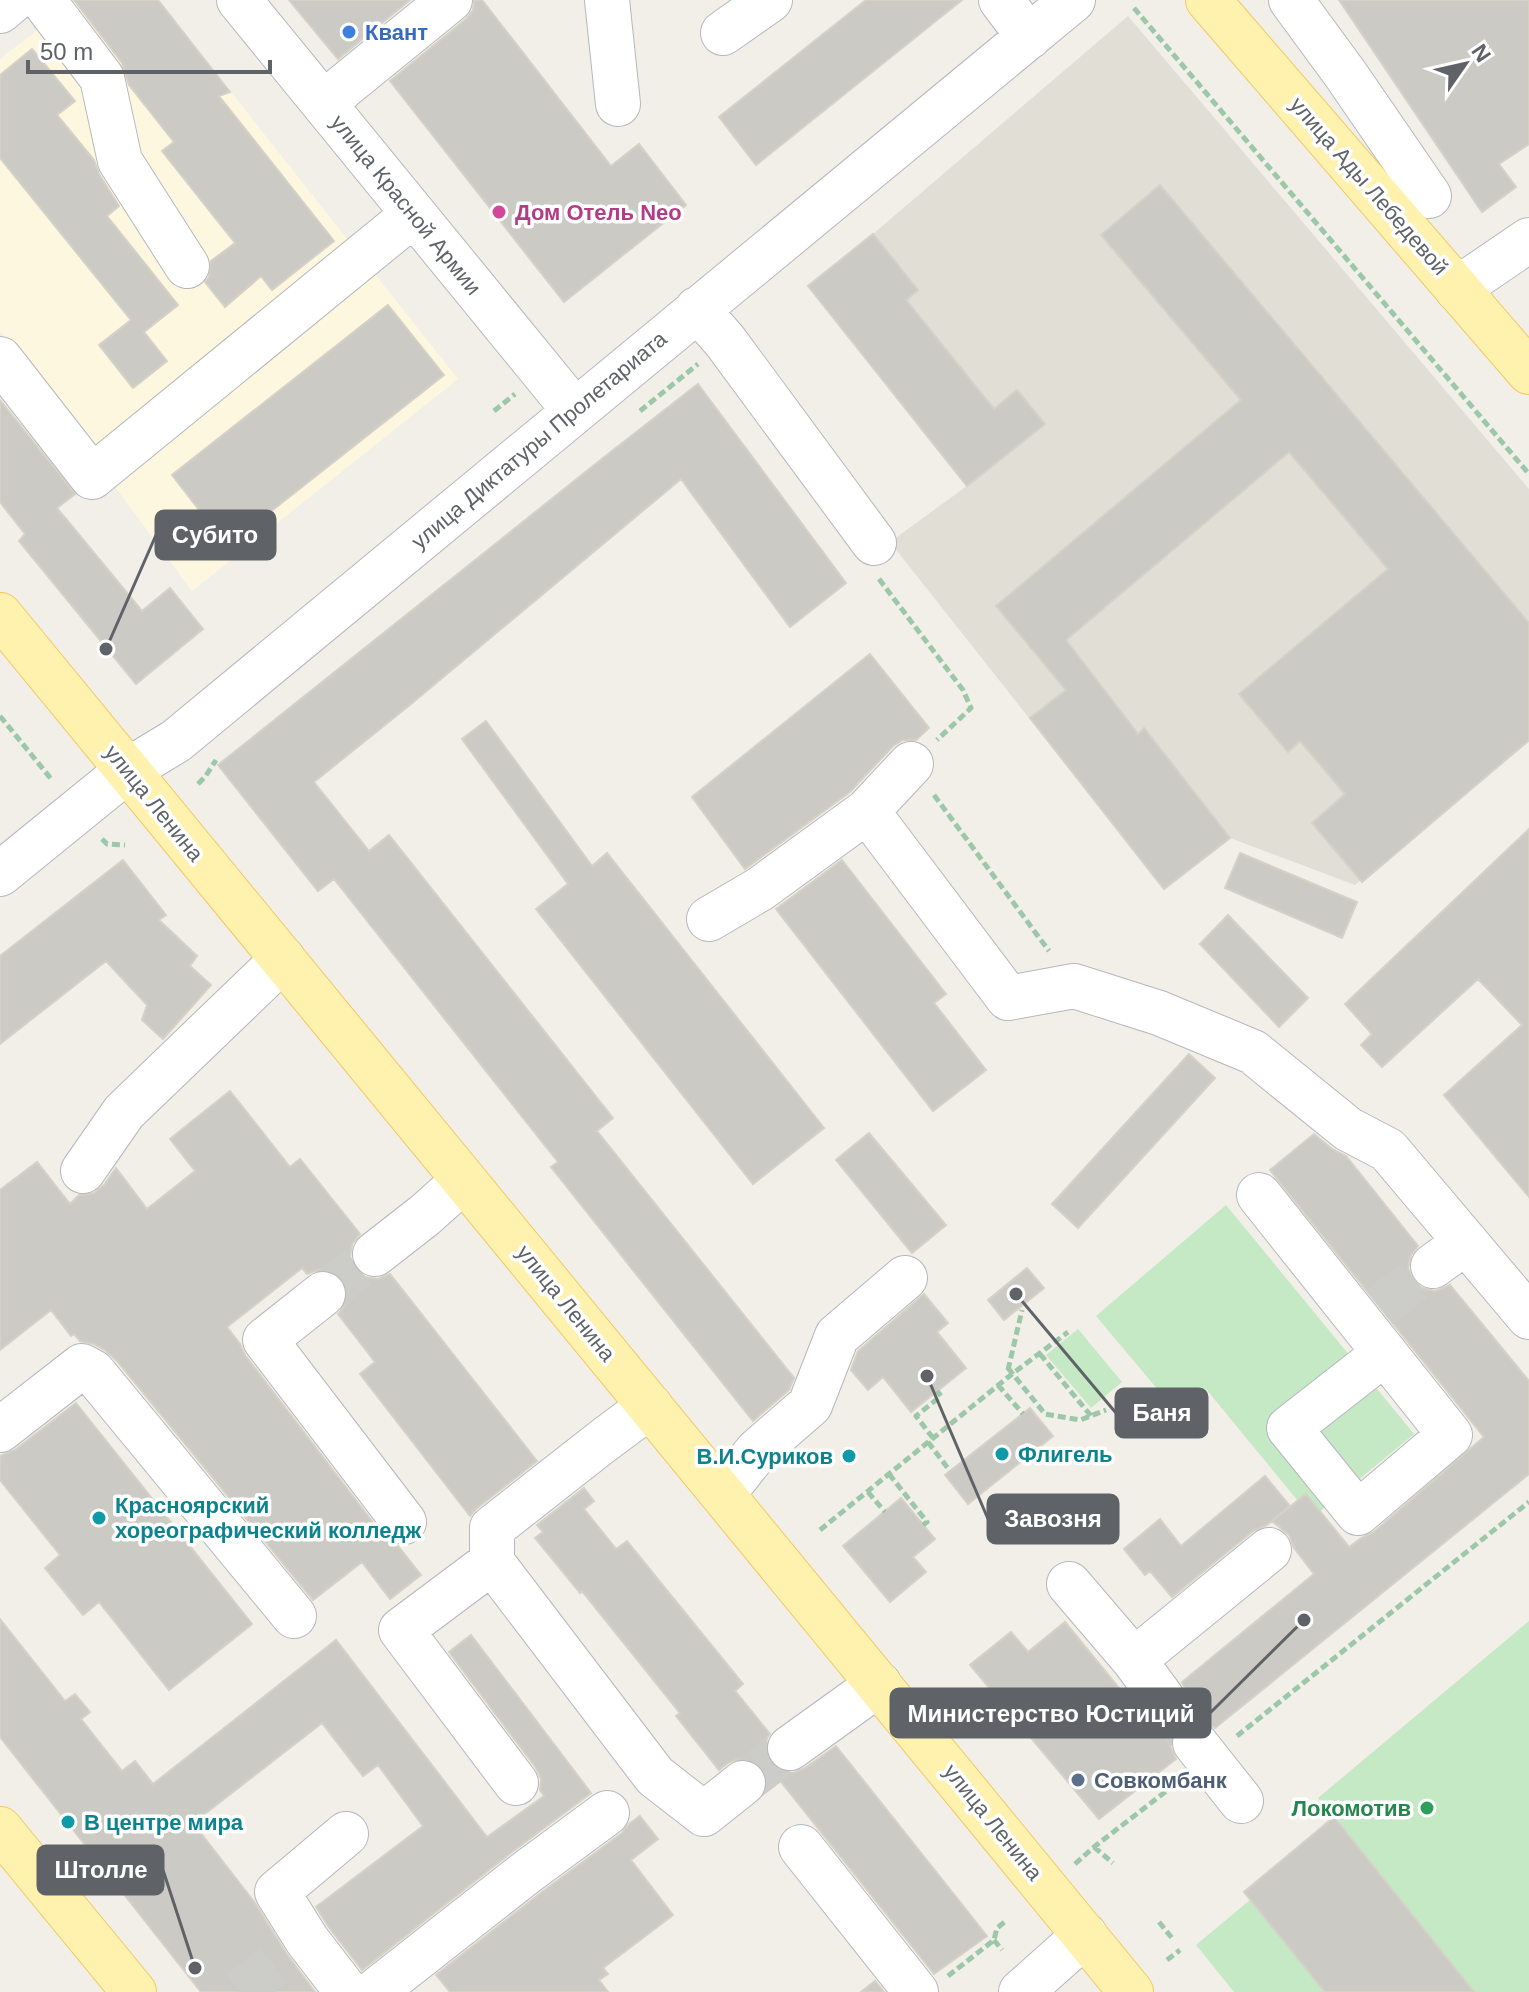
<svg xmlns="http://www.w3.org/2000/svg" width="1529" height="1992" font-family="Arial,sans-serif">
<rect width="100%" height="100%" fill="#f1efe8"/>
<path fill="#fef7e0" d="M76,0h82l300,379 -266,212 -192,-260v-272z"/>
<path fill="#e1ded6" d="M1128,16l401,473v253l-174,143 -125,-47 -66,51 -274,-347 77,-56 -159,-200 65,-52z"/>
<path fill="#c5e8c5" d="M1226,1205l188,229 -102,84 -106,-129 -37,14 -73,-87z
M1078,1329l44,53 -31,26 -45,-53z
M1529,1621v371h-295l-38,-47 54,-45 -5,-9 88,-73 -15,-20z"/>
<path fill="#cccac5" stroke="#d6d1c6" stroke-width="2" d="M74,0h84l72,92 -11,4 115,145 -62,49 -11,-14 -36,31 -20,-25 4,-5 2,-16 24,-18 -73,-92 12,-9 -45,-57 -7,-22z
M289,0h121l-72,59z
M474,0h8l129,166 28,-22 47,61 -122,97 -174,-221 76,-62 7,-9z
M866,0h96l-206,165 -37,-48z
M1339,0h190v144l-30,20 17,23 -34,25z
M32,49l43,52 -18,14 37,45 5,14 20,32 -12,10 71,89 -34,27 23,29 -34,27 -34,-43 32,-25 -131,-162v-83z
M1160,185l369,438v117l-167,142 -50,-59 33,-29 -45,-53 -12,11 -49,-58 149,-125 -99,-117 -223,188 72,94 6,-6 86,110 -66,51 -134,-171 36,-28 -70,-84 245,-206 -140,-165z
M873,234l45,56 -12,10 88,109 23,-19 28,34 -78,62 -159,-200z
M388,305l56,70 -217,171 -55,-71z
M698,384l148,199 -56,44 -109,-148 -270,225 -97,78 55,69 20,-16 224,283 -16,13 197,247 -5,12 -36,31 -202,-254 7,-5 -224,-283 -16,12 -100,-126 385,-307z
M0,400l75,94 -18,14 85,103 28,-23 33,41 -67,55 -117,-143 6,-7 -25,-32z
M870,654l59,74 -13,12h-13l-10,6 -43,46 -105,77 -53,-72z
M486,721l106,145 15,-13 217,275 -71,56 -217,-275 32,-25 -106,-145z
M1529,829v368l-85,-102 78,-70 -44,-46 -96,88 -21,-22 11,-11 -27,-30z
M1240,853l117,49 -15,36 -117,-50z
M123,860l43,55 -7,5 38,36 -7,10 21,19 -48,54 -21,-19 5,-15 -41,-44 -106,83v-88z
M842,860l104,134 -12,9 52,67 -53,41 -157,-202z
M1228,915l80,83 -29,29 -79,-83z
M1189,1054l26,24 -137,150 -26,-24z
M230,1091l60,76 10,-8 60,75 -8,10 -2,13 6,13 9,7 13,2 12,-5 147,187 -60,47 -7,8 -110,-142 15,-12 -37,-48 8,-10 2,-13 -5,-12 -10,-8 -13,-2 -13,5 -5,-6 -75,59 13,17 5,11 139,182 10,8 4,1 23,29 -31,24 -28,-37 -49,38 -195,-238 -13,-12 -11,-6 -14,-3 -6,-7 -3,2 -20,-26 -51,40v-160l37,-28 33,42 9,-9 15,-2 10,-8 12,-17 31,41 48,-38 -25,-32z
M869,1133l77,92 -34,28 -76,-93z
M1314,1134l18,15 14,7 72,90 -7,9 -3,13 5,13 9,7 13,3 15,-6 79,96v93l-314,254 -10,-8 -13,-2 -13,6 -7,11 -2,11 6,13 -77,60 -129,-154 41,-33 17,20 37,-30 76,93 2,-1 10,7 11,2 12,-5 9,-11 2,-13 -5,-12 132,-108 -20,-26 -5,-13 -17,-14 34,-27 43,53 12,-9 13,-6 110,-95 -214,-267z
M1027,1268l17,20 -40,32 -16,-20z
M924,1294l24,29 -11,9 29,36 -55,44 -28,-35 -15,13 -17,-20 7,-19z
M76,1403l176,221 -83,66 -70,-88 -16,13 -38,-47 15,-13 -60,-75v-24l15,-6z
M1030,1408l23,28 -85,68 -23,-29z
M1265,1476l25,30 -23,19 -14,6 -81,66 -22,-26 -5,4 -21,-26 36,-30 21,27z
M584,1488l10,13 -10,8 32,40 11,-8 116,143 -8,7 35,43 -3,4 -2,12 5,13 10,8 13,2 12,-5 31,-22 151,190 -53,38 -160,-201 -7,5 -4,-10 -10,-8 -13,-2 -12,5 -9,7 -43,-54 4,-3 -98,-122 -2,2 -45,-55 8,-6 -6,-7z
M901,1498l34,41 -22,18 13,15 -36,30 -47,-56z
M0,1619l65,82 10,-7 15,18 -9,7 41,52 13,-10 18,23 183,-144 151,197 57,-41 -4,-6 1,-11 -5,-11 -87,-116 22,-17 120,158 -79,59 -150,118 -34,-44 -12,-19 107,-81 -45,-61 -15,11 -41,-53 -129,100 62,80 31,50 29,39h-114l-201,-255z
M640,1816l18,23 -27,21 42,55 -70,53 5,6 -9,6 9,12h-158l-14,-17 106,-83 80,-59 7,-9z
M1334,1817l140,175h-149l-81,-100z
M875,1981l9,11h-23z"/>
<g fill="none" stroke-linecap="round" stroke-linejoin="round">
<path stroke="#ccccc8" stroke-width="44" stroke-dasharray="44 22" stroke-linecap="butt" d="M323,1294l52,-40
M1380,1307l53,-41
M1162,1698l33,45
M743,1783l47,-35
M239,1992l53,-41"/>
<g stroke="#b5b8bc" stroke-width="46">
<path id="minor" d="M43,0l59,78 18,83 67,105
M239,0l335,410
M607,0l11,104
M1001,0l28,37
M1291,0l55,75 83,121
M0,11l13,-11
M723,33l47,-33
M325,105l18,-18 107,-87
M1457,289l72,-49
M697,309l28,32 149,202
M0,359l92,118 322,-263
M867,811l141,187 66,-12 85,27 94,39 95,77 40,21 141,167
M0,874l128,-104 48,-29 897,-741
M709,919l51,-30 107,-78 44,-47
M83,1171l41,-59 159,-153
M1259,1195l191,240 -92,78 -69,-85 96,-75
M375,1254l50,-39 39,-35
M1433,1266l33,-24
M323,1294l-58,46 139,182
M650,1406l-47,35 -111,87v34l163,214 49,38 39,-31
M0,1430l82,-64 11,6 201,244
M723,1494l34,-43 53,-46 27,-69 68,-58
M492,1562l-91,68 115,153
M1069,1584l65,76 28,38
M1134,1660l135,-110
M1195,1743l46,58
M790,1748l89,-64
M346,1834l-69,58 30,48 40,52
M801,1847l115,145
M374,1992l153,-120 80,-59
M1021,1992l64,-57"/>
</g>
<g stroke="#f2c960" stroke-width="46">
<path id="major" d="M1208,0l321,372
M0,615l1131,1377
M0,1829l134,163"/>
</g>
<path stroke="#9cc7a9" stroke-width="5" stroke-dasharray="8 4" stroke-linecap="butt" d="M1134,8l395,466
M494,411l21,-17
M640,411l58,-47
M879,579l84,111 8,18 -34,32
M0,716l52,64
M198,784l7,-7 11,-17
M934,795l115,156
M102,839l5,5 18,1
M1040,1354l51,62
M1008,1368l37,46 35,6 26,-10
M1008,1370l14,-60
M998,1385l25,29
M933,1438l-17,-22 25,-20 -4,-5
M928,1442l22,29
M889,1474l38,48 -4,3
M868,1492l17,20
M820,1530l192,-156 56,-42
M1237,1736l292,-234
M1094,1847l19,16
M1075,1864l19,-17 84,-65
M1159,1922l13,16
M994,1940l8,10
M1167,1960l13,-10
M948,1976l46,-36 3,-12 9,-7"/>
<use href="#minor" stroke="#fff" stroke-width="44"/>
<use href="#major" stroke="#fff2af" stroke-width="44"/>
</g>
<circle fill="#3f7fe0" stroke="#fff" stroke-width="3" cx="349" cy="32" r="8"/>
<circle fill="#d1479c" stroke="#fff" stroke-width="3" cx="499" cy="212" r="8"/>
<g fill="#0f9aa8" stroke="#fff" stroke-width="3">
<circle cx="1002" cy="1454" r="8"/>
<circle cx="849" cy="1456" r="8"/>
<circle cx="99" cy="1518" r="8"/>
<circle cx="68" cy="1822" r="8"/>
</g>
<circle fill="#5c6f8a" stroke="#fff" stroke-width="3" cx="1078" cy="1780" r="8"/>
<circle fill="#2e9e5b" stroke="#fff" stroke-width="3" cx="1427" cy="1808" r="8"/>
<g text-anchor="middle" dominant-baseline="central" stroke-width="7" stroke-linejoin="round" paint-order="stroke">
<g font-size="22" font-weight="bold" fill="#366cbe" stroke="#fff" text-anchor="start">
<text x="365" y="32">Квант</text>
</g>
<g font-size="22" fill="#5f6368" stroke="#fff">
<text transform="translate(1369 186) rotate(49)">улица Ады Лебедевой</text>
<text transform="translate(406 205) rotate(51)">улица Красной Армии</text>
<text transform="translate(539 440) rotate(-40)">улица Диктатуры Пролетариата</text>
<text transform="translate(154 803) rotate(51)">улица Ленина</text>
<text transform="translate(566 1303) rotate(51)">улица Ленина</text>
<text transform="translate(993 1822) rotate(51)">улица Ленина</text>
</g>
<g font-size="22" font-weight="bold" fill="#b23c85" stroke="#fff" text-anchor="start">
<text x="515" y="212">Дом Отель Neo</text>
</g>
<g font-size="22" font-weight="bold" fill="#0d838f" stroke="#fff" text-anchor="start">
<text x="1018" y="1454">Флигель</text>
<text x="833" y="1456" text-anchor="end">В.И.Суриков</text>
<text x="115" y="1505">Красноярский<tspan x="115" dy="25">хореографический колледж</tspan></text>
<text x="84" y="1822">В центре мира</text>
</g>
<g font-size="22" font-weight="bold" fill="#4e5e75" stroke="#fff" text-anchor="start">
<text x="1094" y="1780">Совкомбанк</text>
</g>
<g font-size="22" font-weight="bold" fill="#27864d" stroke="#fff" text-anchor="end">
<text x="1411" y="1808">Локомотив</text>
</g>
</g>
<path fill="none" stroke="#5f6368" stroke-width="3" d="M106 649L156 535M1016 1294L1116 1413M927 1376L988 1519M1304 1620L1210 1713M195 1968L163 1870"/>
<g fill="#5f6368" stroke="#fff" stroke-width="3">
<circle cx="106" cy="649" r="8"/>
<circle cx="1016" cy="1294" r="8"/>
<circle cx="927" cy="1376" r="8"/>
<circle cx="1304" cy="1620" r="8"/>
<circle cx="195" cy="1968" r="8"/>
</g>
<g fill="#5f6368" stroke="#5f6368" stroke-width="3">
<rect x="156" y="511" width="119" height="48" rx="8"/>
<rect x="1116" y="1389" width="91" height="48" rx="8"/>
<rect x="988" y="1495" width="130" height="48" rx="8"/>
<rect x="891" y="1689" width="319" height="48" rx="8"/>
<rect x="38" y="1846" width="125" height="48" rx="8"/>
</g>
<g font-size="24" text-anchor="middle" font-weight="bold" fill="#fff">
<text x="215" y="543">Субито</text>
<text x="1162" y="1421">Баня</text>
<text x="1053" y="1527">Завозня</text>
<text x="1051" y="1722">Министерство Юстиций</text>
<text x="101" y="1878">Штолле</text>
</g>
<g transform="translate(1465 64) rotate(56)" stroke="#ffffff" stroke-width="6" paint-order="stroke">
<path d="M0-6L14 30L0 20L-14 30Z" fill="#5f6368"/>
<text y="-12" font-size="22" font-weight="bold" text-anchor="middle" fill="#5f6368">N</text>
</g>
<path d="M28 60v12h242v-12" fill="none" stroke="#5f6368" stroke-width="4"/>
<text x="40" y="60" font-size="24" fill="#5f6368" stroke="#ffffff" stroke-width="6" paint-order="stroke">50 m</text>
</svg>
